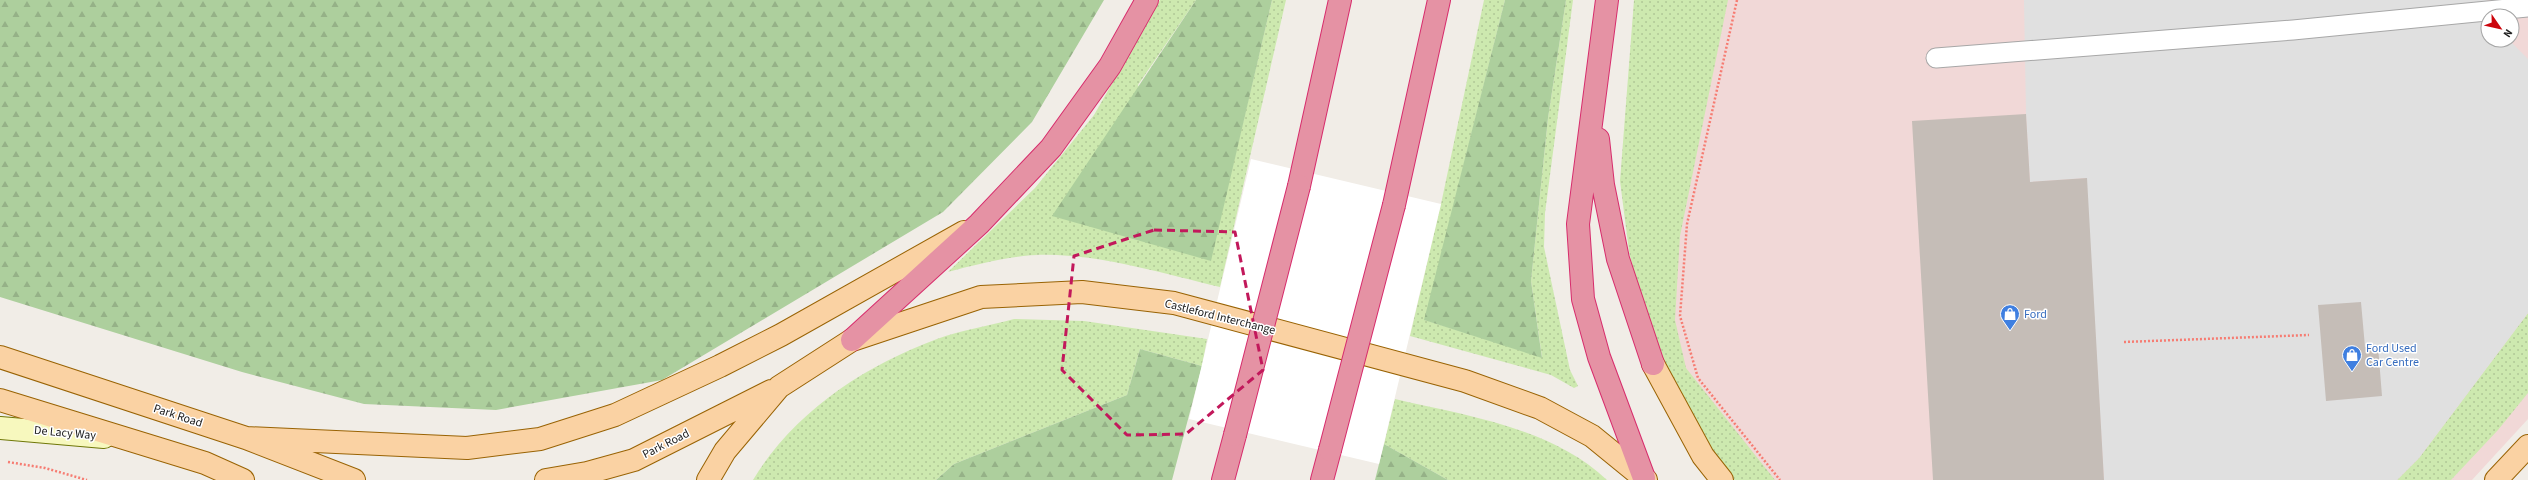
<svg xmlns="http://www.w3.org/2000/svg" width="2528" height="480" font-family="'Source Sans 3',sans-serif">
<defs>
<pattern id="grass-dots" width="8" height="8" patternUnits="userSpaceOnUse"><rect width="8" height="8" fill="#cde9af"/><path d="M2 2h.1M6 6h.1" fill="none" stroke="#b0c896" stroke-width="1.8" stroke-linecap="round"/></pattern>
<pattern id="forest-firs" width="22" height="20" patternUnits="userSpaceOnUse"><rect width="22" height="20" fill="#adcf9d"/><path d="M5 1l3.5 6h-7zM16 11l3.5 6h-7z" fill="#95b187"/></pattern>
</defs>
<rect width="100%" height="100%" fill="#f1ede7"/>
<path fill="#f1d8d7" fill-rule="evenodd" d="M1702,0h826v419l-56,61h-732l-72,-123zM2488,16h24v24h-24z"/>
<path fill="url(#grass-dots)" d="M1160,0h36l-58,85 72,176 62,-261h14l-66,287c-60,-14 -142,-40 -204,-30 -22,3 -46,9 -68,15l87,-84 59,-73z
M1484,0h21l-80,320 117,37 -11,-76 17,-163 18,-118h7l-28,213 -1,34 26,123 8,16 -4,2 -23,-13 -141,-39 31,-132z
M1634,0h94l-48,236 -5,84 11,48 89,112h-44l-57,-90 -39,-112 -6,-27 -9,-70z
M2528,313v80l-30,37 -47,50h-54l22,-22z
M1014,319l70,2 123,18 -5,27 -62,-17 -13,46 -173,69 -18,16h-183c41,-68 111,-114 184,-141 25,-9 52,-13 77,-20z
M1395,399c72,17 156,28 212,81h-159l-64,-36z"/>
<path fill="url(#forest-firs)" d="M0,0h1104l-72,122 -89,90 -281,168 -166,30 -132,-6 -122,-32 -242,-75z
M1196,0h76l-61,261 -159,-45z
M1505,0h61l-18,118 -17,163 11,77 -118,-38z
M1140,349l62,17 -30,114h-236l18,-16 173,-69z
M1384,444l64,36h-73z"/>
<path fill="#e0e0e0" d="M2024,0h463l8,16h-7v24h21l19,19v254l-109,145 -22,22h-293l-18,-302 -56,4 -4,-68z"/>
<path fill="#fff" d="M1251,159l190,45 -62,260 -190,-45z"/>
<path fill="#c5bdb7" d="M2026,114l4,68 57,-4 17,302h-171l-21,-359z
M2361,302l4,45 13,-1 4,50 -56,5 -8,-96z"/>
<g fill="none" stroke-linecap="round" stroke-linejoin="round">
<g stroke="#a7a7a7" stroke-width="21">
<path id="lane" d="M1936,58l357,-28 235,-23"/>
</g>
<g stroke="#6f7708" stroke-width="24">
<path id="secondary" d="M0,428l104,9"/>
</g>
<g stroke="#996304" stroke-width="24">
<path id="primary" d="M0,357l246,81 108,42
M1653,364l50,92 19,24
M0,400l205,63 38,17
M246,438l221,10 73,-9 75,-24 105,-49 61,-31 183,-103
M546,480l41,-7 47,-13 137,-69
M708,480l17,-29 54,-64 73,-47 129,-43 101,-5 92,11 291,78 75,27 52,28 54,44
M2496,480l32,-34"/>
</g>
<g stroke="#d72c6c" stroke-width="24">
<path id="highway" d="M1607,0l-29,224 5,75 16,58 45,121
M1598,139l5,46 15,74 35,105
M1299,186l41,-186
M1394,205l45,-205
M852,340l127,-116 72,-76 59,-82 37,-66
M1223,480l12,-45
M1322,480l8,-30"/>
</g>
<path stroke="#f67c72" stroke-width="2.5" stroke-dasharray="2 2" stroke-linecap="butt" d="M1737,0l-50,224 -7,92 18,62 82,102
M2124,342l185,-7
M8,462l37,6 42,12"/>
<use href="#lane" stroke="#fff" stroke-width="19"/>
<use href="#secondary" stroke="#f7f8be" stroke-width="22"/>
<use href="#primary" stroke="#fad2a3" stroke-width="22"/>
<use href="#highway" stroke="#e592a4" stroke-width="22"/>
<g stroke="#d72c6c" stroke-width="24" stroke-linecap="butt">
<path id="highway-bridge" d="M1235,435l64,-249
M1330,450l64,-245"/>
</g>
<use href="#highway-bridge" stroke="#e592a4" stroke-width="22"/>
</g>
<path fill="none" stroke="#c2185b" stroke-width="3" stroke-dasharray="8 5" stroke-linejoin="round" d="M1154,230l81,2 28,138 -77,64 -59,1 -65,-65 12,-114z"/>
<defs>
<g id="shop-pin" transform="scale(1)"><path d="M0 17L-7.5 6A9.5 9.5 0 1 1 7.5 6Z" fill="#3f7fe0" stroke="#fff"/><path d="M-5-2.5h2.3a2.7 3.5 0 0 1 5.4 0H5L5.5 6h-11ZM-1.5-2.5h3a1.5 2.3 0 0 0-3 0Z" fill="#fff"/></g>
</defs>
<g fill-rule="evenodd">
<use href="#shop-pin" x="2010" y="314"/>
<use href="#shop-pin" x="2352" y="355"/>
</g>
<g text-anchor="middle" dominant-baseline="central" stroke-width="3" stroke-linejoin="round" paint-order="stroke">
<g font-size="12" fill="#366cbe" stroke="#fff" text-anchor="start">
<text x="2024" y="314">Ford</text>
<text x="2366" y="348">Ford Used<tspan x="2366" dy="14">Car Centre</tspan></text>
</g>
<g font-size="12" fill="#202020" stroke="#fff">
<text transform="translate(1220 317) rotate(14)">Castleford Interchange</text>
<text transform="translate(178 416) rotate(18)">Park Road</text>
<text transform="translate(65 433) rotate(5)">De Lacy Way</text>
<text transform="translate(666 444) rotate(-27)">Park Road</text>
</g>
</g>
<g transform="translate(2500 28) rotate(124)"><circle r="19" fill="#ffffff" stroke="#a6a6a6"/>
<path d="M0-3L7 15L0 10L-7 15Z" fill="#cc050c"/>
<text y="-6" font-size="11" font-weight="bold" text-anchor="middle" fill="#202020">N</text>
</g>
</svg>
